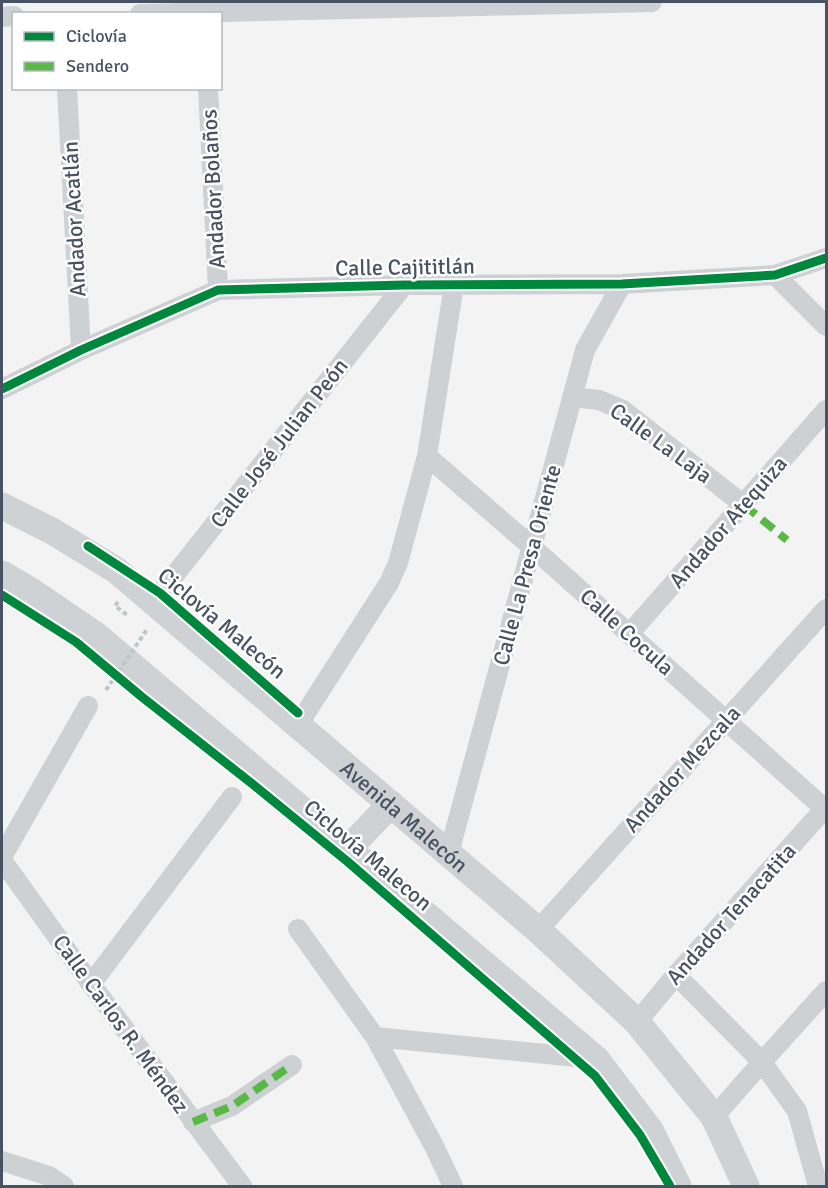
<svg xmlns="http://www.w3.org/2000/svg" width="828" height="1188" font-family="Signika,sans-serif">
<rect width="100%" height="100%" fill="#f3f3f3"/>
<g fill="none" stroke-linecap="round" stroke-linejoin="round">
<path stroke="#bbc8c5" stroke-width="4" stroke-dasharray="4.5 3" stroke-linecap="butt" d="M118,602l-3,4 12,9"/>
<path stroke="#ced1d4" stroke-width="20" d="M140,14l512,-12
M2,17l12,-1
M67,88l14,262
M208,88l10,202
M775,275l51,51
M2,389l79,-39 137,-60 186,-5 218,-1 153,-9 51,-17
M572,397l27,3 24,10 121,95
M427,456l105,91 294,263
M154,601l250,-316
M629,634l197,-224
M298,725l91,-142 9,-20 29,-107 27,-171
M449,853l136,-503 37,-66
M2,857l86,-151
M2,860l89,124 151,202
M298,929l77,108 59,109 19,40
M538,930l288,-321
M676,975l86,87 35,49 21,75
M91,984l141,-187
M637,1022l39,-47 150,-168
M375,1037l221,22
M714,1117l48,-55 64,-71
M193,1122l39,-16 60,-41
M2,1161l47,15 15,10"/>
<g stroke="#cfd2d5" stroke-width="27">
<path id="s1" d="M2,506l50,25 64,39 422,360 99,92 77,95 32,69"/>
<path d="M2,574l29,17 66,45 499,423 54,71 28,56"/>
<path d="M348,849l43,-45"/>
</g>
<path stroke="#bbc8c5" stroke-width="4" stroke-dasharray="4.5 3" stroke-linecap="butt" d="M106,690l42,-62"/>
<path stroke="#58b947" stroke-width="8" stroke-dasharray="15 8" stroke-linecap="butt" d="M744,505l43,35
M193,1122l39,-16 60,-41"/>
<g stroke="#fff" stroke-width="13">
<path id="cycleway" d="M2,389l79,-39 137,-60 186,-5 218,-1 153,-9 51,-17
M88,546l72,47 138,120
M2,595l74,47 66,55 113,89 93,76 247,214 45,59 30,51"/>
</g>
<use href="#cycleway" stroke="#00873e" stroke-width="9"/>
</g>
<g text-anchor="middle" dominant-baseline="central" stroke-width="5" stroke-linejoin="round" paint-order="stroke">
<g font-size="22" fill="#475362" stroke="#fff">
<text transform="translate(213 189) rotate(-93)">Andador Bolaños</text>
<text transform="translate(74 219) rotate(-93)">Andador Acatlán</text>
<text transform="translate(405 267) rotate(-1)">Calle Cajititlán</text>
<text transform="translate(279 443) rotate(-52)">Calle José Julian Peón</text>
<text transform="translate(661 443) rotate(36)">Calle La Laja</text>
<text transform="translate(728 522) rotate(-49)">Andador Atequiza</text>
<text transform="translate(527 565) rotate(-75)">Calle La Presa Oriente</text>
<text transform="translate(222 623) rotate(40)">Ciclovía Malecón</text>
<text transform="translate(627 632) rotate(42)">Calle Cocula</text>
<text transform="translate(682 769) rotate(-48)">Andador Mezcala</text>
<text stroke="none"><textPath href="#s1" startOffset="510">Avenida Malecón</textPath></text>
<text transform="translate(368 855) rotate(40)">Ciclovía Malecon</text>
<text transform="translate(731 914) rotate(-48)">Andador Tenacatita</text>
<text transform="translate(121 1024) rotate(54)">Calle Carlos R. Méndez</text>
</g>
</g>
<rect width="828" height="1188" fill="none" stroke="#475362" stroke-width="6"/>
<rect x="12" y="12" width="210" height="78" fill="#ffffff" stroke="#b5bac0" stroke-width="1.5"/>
<rect x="24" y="32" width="30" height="9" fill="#00873e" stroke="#b5bac0" stroke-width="1.5"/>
<text x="66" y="42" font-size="18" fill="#475362">Ciclovía</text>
<rect x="24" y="62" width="30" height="9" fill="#58b947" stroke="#b5bac0" stroke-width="1.5"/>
<text x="66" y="72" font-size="18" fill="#475362">Sendero</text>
</svg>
